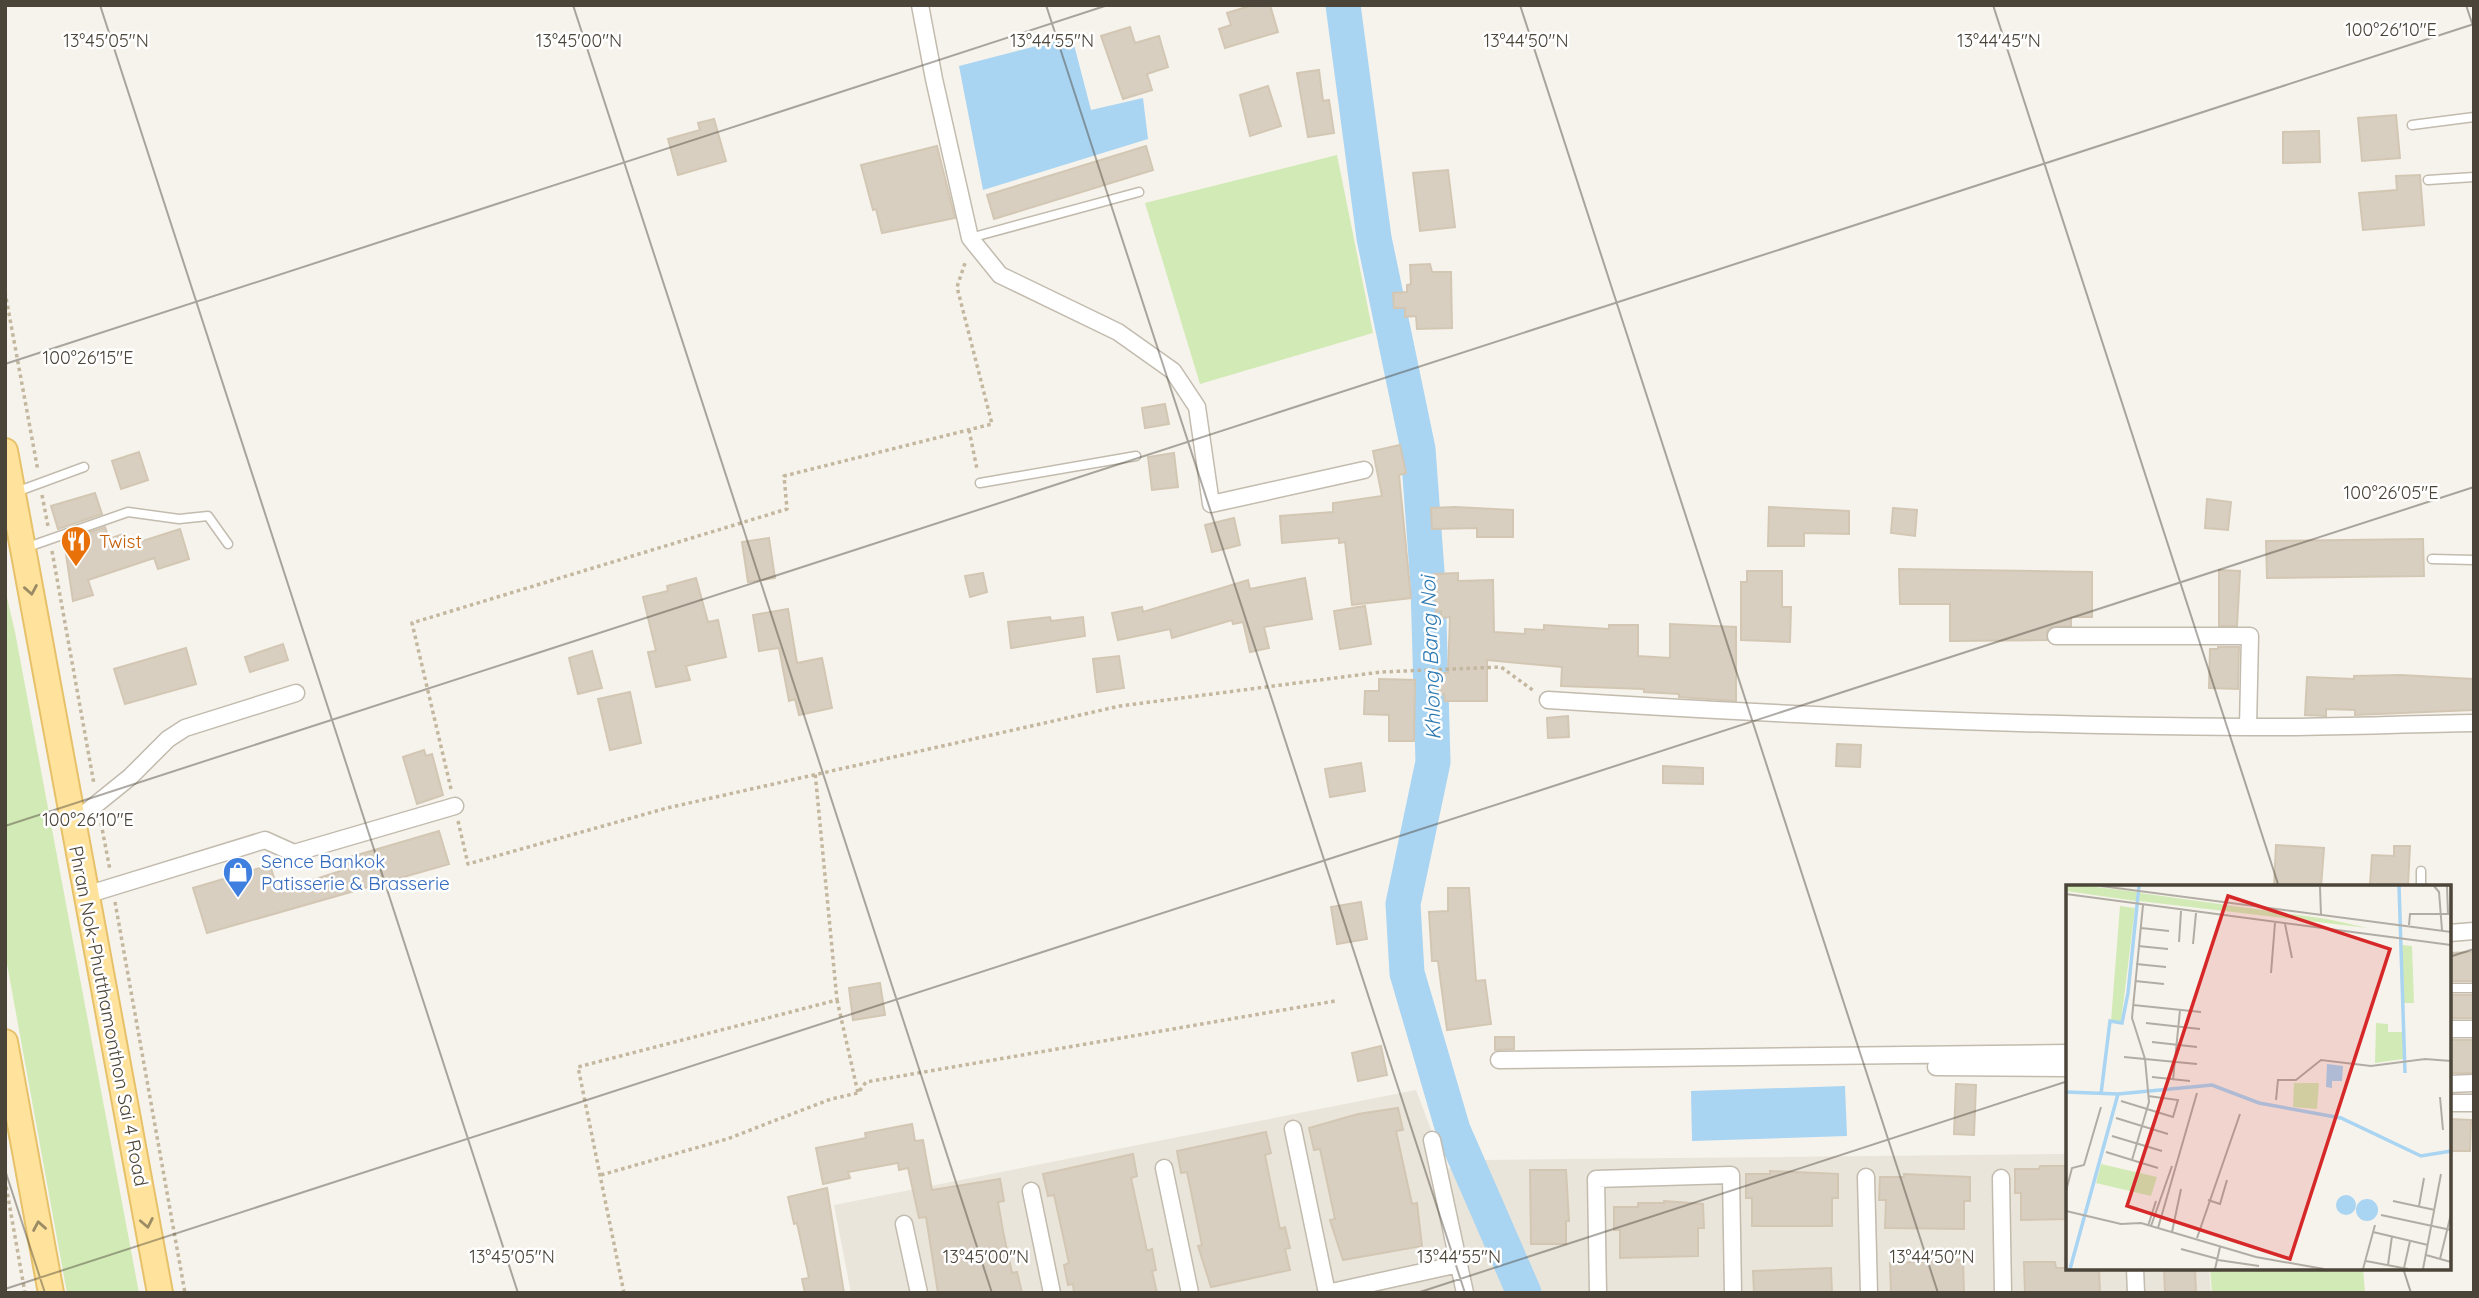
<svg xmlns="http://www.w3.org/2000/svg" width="2479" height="1298" font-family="Quicksand,sans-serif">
<rect width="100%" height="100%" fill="#f6f3ec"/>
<path fill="#eae5da" d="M1416,1090l30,79 37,-9 585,-6v114h141l2,25h-1360l-17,-88z"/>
<path fill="#d2eab5" d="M1337,155l36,178 -173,51 -55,-181z
M5,589l10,43 124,661h-72l-62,-340z
M2210,1268h153l2,25h-153z"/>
<path fill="#a9d4f2" d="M1072,37l19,73 52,-12 5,41 -165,51 -24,-124z
M1845,1086l2,50 -155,5 -1,-50z"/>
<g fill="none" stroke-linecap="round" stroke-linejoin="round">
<path stroke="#a9d4f2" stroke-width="35" d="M1343,5l31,233 44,211 10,136 5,177 -30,142 4,69 46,157 71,163"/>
</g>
<path fill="#d8cfc1" stroke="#d3c7b4" stroke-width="2" d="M1253,5h17l8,27 -53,16 -6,-19 12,-4 -4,-12z
M1130,27l5,16 24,-7 9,31 -21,7 5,16 -29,9 -22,-63z
M1319,70l4,31 6,-1 5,33 -26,4 -11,-64z
M1268,86l13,40 -31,10 -10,-41z
M2396,115l4,43 -38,3 -4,-43z
M714,119l12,42 -48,14 -10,-36 32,-9 -2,-7z
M2319,131l1,31 -37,1v-31z
M937,146l18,72 -73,15 -6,-24 -3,1 -12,-45z
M1146,146l7,24 -159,49 -7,-24z
M1448,170l7,57 -35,4 -7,-58z
M2420,175l4,50 -61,5 -4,-37 38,-3 -1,-14z
M1430,264l2,8h19l1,56 -35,1 -1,-13 -11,1v-9h-11l-1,-15 14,-1v-7l4,-1 -1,-19z
M1165,404l4,20 -24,4 -3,-20z
M1400,445l6,28 -7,2 12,123 -59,7 -7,-63 -6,1v-5l-57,5 -2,-27 53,-4v-9l49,-7 -9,-45z
M139,452l9,28 -27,9 -9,-28z
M1174,453l4,34 -26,3 -4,-33z
M95,493l7,21 -44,15 -7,-23z
M2207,499l24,3 -3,28 -23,-2z
M1455,507l58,3v27h-36v-9l-45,1 -1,-21z
M1769,507l80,4v23l-45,-1v13h-36z
M1893,508l24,2 -2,26 -24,-3z
M1234,518l6,27 -28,7 -7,-27z
M105,527l4,12 14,-5 4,12 53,-17 9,30 -31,10 -4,-11 -66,22 5,15 -20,6 -9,-60z
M769,538l6,40 -27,4 -6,-40z
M2423,539l1,37 -157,2 -1,-37z
M1899,569l193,3v45h-21v9l-20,1 -4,4v9l-97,1v-37h-50z
M2219,570l21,1 -3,55h-18z
M1747,571h35v36h9l-1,35 -49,-2v-58h6z
M983,573l4,19 -17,5 -5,-21z
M1458,573v8l35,-1 1,52 31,2v-5l19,1v-5l65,4v-4h29v31l32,2v-34l66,3v74l-57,-4v-3l-35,-2v-3l-83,-3 1,-19 -75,-7v41h-42l-1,-7h-6v-21h10l2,-56 -9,1v-7l-5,1 -2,-38z
M696,578l12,44 10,-2 8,37 -40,9 4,14 -34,7 -8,-35 8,-1 -13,-54 25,-6 -1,-5z
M1305,578l7,41 -48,8 5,21 -19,4 -7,-30 -10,2 -1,-4 -60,18 -2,-9 -52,11 -6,-27 30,-6 1,5 105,-32 2,9z
M1365,606l6,38 -31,5 -6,-38z
M788,609l9,54 25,-5 10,50 -33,7 -4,-16 -6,2 -10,-53 -20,3 -6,-36z
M1050,617l1,4 32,-4 2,19 -74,12 -3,-26z
M283,644l5,16 -38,12 -5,-15z
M2218,647h21l-1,42 -29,-1 1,-39h8z
M186,648l10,36 -71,20 -11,-35z
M592,651l10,37 -24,6 -9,-36z
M1119,656l5,32 -27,4 -4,-33z
M2401,675l72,4v31l-118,5v-5l-29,-1v7l-21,-1 2,-38 47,2v-3z
M1379,679l36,1 -1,61h-25v-26l-25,-1 1,-23h14z
M630,692l11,51 -31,7 -12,-51z
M1568,716l1,21 -21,1 -1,-20z
M1837,744l24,1 -1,22 -24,-1z
M424,750l2,6 6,-2 11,41 -26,9 -14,-47z
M1361,763l4,28 -35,6 -5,-28z
M1663,766l40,2v16l-40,-1z
M439,831l10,33 -242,69 -14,-45 77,-23 8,26 72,-23 -3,-10z
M2276,845l48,3 -3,39h-47z
M2394,846h16l-2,40 -38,-1 2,-30 22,1z
M1448,888h21l7,93 9,-1 6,44 -44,6 -9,-69h-6l-3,-49 19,-1z
M1361,902l6,37 -30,5 -6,-37z
M2474,952v29h-25v-28z
M880,983l5,32 -32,5 -4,-32z
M2449,995h25v23h-25z
M1495,1037h19v12l-19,1z
M2449,1040h25v33h-25z
M1381,1046l6,29 -29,6 -6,-28z
M1956,1084l20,1 -2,50 -20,-1z
M1398,1108l5,22 -7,1 16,73 5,-1 5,43 -79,14 -13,-40 5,-1 -15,-70 -6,1 -5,-22 49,-14z
M2449,1119l22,1 -1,31h-21z
M912,1124l3,17 8,-1 9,50 68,-11 4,22 -6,1 5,29 9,42 5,-1 5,21h-84l-12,-76 -7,1 -11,-50 -9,2 -1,-7 -50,9 2,6 -27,6 -7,-36 50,-10 -1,-5z
M1266,1132l5,21 -6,2 15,74 5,-2 5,21 -5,1 5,21 -79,17 -13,-41 4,-1 -15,-73 -6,1 -4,-22z
M1133,1154l4,22 -6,2 16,73 5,-2 4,21 -4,1 5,22h-83l-1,-9 -5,1 -4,-20 5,-2 -15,-68 -6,1 -5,-22z
M2040,1166h28v53l-47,1v-27h-6v-24h24z
M1530,1170h36l3,51h-3v23h-35z
M1770,1171l68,3v24h-6v28h-80v-28h-6v-24h24z
M1904,1174l66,3v24h-6v28l-79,-1 1,-28h-7l1,-23h24z
M827,1188l17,105h-39l-3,-14 7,-1 -12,-55 -3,1 -6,-27z
M1664,1201l39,3 1,24h-6v28l-78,2v-28h-6v-23h24v-4h26z
M1963,1260l1,33h-73l-1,-30z
M2024,1262h31l1,6h43l1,25h-75z
M1831,1268l1,25h-78l-1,-22z
M2164,1268h31l1,25h-31z"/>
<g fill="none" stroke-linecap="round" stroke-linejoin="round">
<g stroke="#c2bbae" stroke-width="11">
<path id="service" d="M2412,125l62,-8
M2428,180l46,-3
M970,238l169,-46
M980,483l156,-27
M16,492l68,-25
M25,548l103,-36 51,7 29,-3 20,28
M2432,559l42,1
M2421,887v-16
M2449,988h25"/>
</g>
<g stroke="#c2bbae" stroke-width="19">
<path id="minor" d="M920,5l14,74 36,159 30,37 118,57 55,39 24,36 14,97 153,-34
M2056,636h194l-2,91
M1548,700c232,15 465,26 698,27 76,1 152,-3 228,-4
M73,823l57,-46 38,-38 17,-11 111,-35
M86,895l179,-55 29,13 161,-47
M2449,933l25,-2
M2449,1029h25
M1499,1060l569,-7
M1936,1067l132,1
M2449,1084l25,-1
M2449,1103h25
M1293,1129l34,164
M1432,1140l33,153
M1164,1168l26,125
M1866,1177l3,116
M2001,1178l2,115
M1031,1191l21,102
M904,1224l15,69
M2135,1268l1,25
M1327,1293l132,-29
M1598,1293l-2,-114 135,-4 2,118"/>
</g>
<g stroke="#e6c16a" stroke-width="28">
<path id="primary" d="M5,451l155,842
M5,1042l46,251"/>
</g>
<path stroke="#c4b79f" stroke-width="3.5" stroke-dasharray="3.5 3.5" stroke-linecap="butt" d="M5,292l33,179
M969,430l8,39
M42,495l6,31
M52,551l42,233
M451,789l-39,-166 375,-114 -3,-33 208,-52 -35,-137 9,-27
M458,821l10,43 199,-56 453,-102 261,-34 120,-5 33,24
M101,823l9,47
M115,902l70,391
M837,1000l21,93 8,-11 469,-81
M601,1175l126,-36 104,-40 27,-6
M5,1180l20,113
M624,1293l-46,-226 259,-67 -22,-228"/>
<use href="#service" stroke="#fff" stroke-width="8"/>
<use href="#minor" stroke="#fff" stroke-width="16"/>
<use href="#primary" stroke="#ffe39c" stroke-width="24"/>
</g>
<defs><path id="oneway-chevron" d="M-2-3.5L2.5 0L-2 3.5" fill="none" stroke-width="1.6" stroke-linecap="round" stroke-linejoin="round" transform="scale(1.75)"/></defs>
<g stroke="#9c8c66">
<use href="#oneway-chevron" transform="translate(31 590) rotate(80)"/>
<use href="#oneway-chevron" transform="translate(147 1223) rotate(79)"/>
<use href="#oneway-chevron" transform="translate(39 1226) rotate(-100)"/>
</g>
<path fill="none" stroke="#4b4439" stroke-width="2" stroke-opacity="0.45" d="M100,5l418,1288M573,5l419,1288M1046,5l419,1288M1520,5l418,1288M1993,5l286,882M2466,5l8,24M5,364l1103,-359M5,826l2469,-802M2449,957l25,-8M5,1170l40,123M2403,1268l8,25M5,1289l2469,-802M1417,1293l651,-212"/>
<defs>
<g id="restaurant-pin" transform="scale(1.575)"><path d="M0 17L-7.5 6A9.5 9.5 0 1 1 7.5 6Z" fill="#e8710a" stroke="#fff"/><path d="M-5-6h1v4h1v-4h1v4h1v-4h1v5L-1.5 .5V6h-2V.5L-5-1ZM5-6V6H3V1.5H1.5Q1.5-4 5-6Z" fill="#fff"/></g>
<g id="shop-pin" transform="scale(1.575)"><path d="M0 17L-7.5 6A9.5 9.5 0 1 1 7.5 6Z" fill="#3f7fe0" stroke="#fff"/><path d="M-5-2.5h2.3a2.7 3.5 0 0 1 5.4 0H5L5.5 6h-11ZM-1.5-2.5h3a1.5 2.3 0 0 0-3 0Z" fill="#fff"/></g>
</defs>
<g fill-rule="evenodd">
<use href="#restaurant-pin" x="76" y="541"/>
<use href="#shop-pin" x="238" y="872"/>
</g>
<g text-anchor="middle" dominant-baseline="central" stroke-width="5" stroke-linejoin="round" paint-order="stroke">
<g font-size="19" fill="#c56008" stroke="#fff" text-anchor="start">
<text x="99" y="541">Twist</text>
</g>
<g font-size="19" fill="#366cbe" stroke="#fff" text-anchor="start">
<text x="261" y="861">Sence Bankok<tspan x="261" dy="22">Patisserie &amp; Brasserie</tspan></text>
</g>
<g font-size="19" fill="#4b4439" stroke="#fff">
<text transform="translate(109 1016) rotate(79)">Phran Nok-Phutthamonthon Sai 4 Road</text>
</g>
<g font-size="21" font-style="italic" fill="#2e7ab2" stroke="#fff">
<text transform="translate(1430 658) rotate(-92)">Khlong Bang Noi</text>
</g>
</g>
<g transform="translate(2066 885)">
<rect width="385" height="385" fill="#f6f3ec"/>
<path d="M0,1h22l49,6 -1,9 -70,-10zM74,8l187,26 41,9 -229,-27zM54,21l15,2 -14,114 -10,-1zM336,60l10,1 2,57h-10zM310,138l12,1v8h15v27l-28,4zM228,198h25l-2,26 -24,-2zM35,279l56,13 -6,19 -55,-13z" fill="#d2eab5"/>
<path d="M261,179l16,2 -1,15h-10v7l-6,-1zM270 320a10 10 0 1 1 20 0a10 10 0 1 1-20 0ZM290 325a11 11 0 1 1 22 0a11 11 0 1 1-22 0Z" fill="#a9d4f2"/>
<path fill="none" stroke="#a9d4f2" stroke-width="3.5" d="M333,1l6,187M0,207l52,2 94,-9 47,18 82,15 80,38 30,-5M35,209l9,-73 12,2 6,-30 11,-107M4,384l48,-175"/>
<path fill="none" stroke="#b2ada4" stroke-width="2" d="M35,1l350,46M368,1l5,6 3,38M254,2l1,28M0,9l385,51M219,39l7,34M343,40l1,-11h38l-1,-28M75,43l28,3M113,57l2,-31M127,59l3,-31M72,61l30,3M70,79l30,3M205,88l4,-50M69,96l29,3M67,120l68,7M80,138l54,6M86,157l45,5M58,172l73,7M86,192l38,4M107,195l7,-70M374,212l3,33M210,215l2,-20h18l25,-20 50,6 54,-7 26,2M55,216l52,16 5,-17 -30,-4M50,233l52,16M46,251l50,15M40,267l52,16M66,275l17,-58 -4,-43 -13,-41 11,-113M0,306l6,-23 12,-3 17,-58M142,315l12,4 7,-24M327,316l42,9M353,321l5,-28M0,326l55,13 20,-1 115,34 68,12M315,330l70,15M82,341l8,-25M85,341l21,-60M92,343l39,-135M106,347l9,-43M307,347l55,13M131,353l43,-124M115,364l37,10M360,370l25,7M374,374l11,-45M152,375l41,6M300,376l42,8M322,380l4,-29M338,383l6,-27M149,384l5,-22M297,384l12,-44M357,384l18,-95"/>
<path fill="#d62828" fill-opacity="0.15" stroke="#d62828" stroke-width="3.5" d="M162,11l162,53 -100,310 -163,-53z"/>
<rect width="385" height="385" fill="none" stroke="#4b4439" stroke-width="3.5"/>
</g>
<g font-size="18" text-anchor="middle" fill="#4b4439" stroke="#fff" stroke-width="5" stroke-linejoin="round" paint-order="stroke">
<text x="2391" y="36">100°26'10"E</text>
<text x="106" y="47">13°45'05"N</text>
<text x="579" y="47">13°45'00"N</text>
<text x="1052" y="47">13°44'55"N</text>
<text x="1526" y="47">13°44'50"N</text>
<text x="1999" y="47">13°44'45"N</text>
<text x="88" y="364">100°26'15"E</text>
<text x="2391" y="499">100°26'05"E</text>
<text x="88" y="826">100°26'10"E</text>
<text x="986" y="1263">13°45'00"N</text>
<text x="1459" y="1263">13°44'55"N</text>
<text x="512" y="1263">13°45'05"N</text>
<text x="1932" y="1263">13°44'50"N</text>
</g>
<rect width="2479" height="1298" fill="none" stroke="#4b4439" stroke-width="14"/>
</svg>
